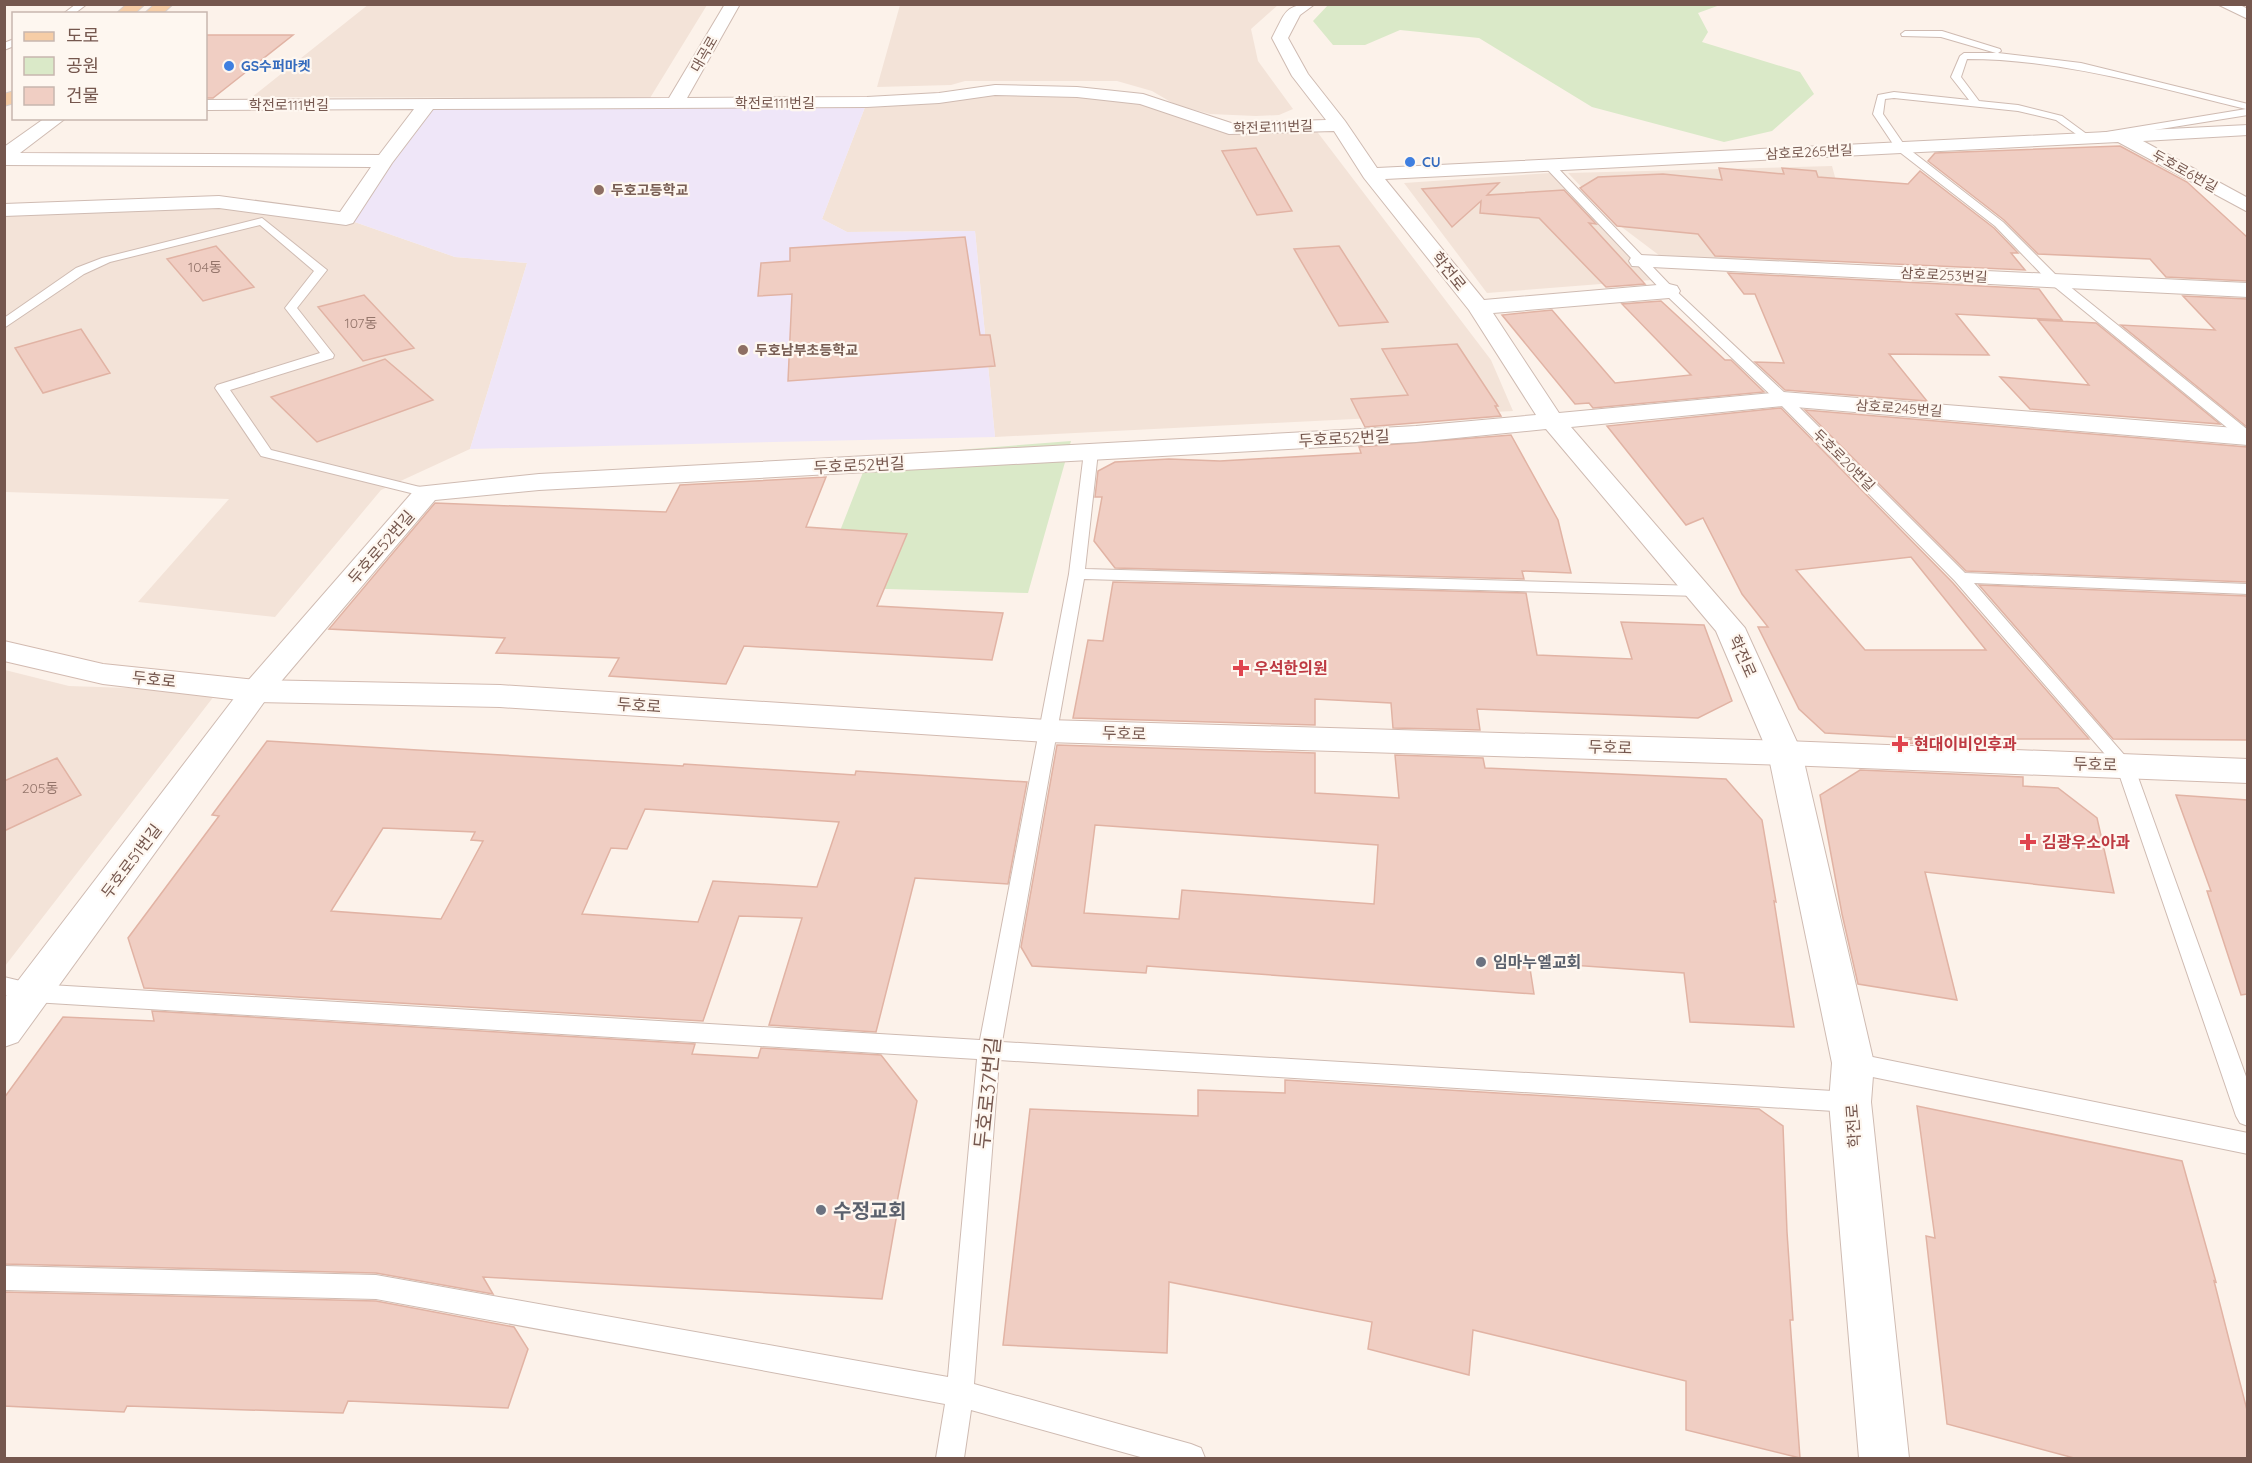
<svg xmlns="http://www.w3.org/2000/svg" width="2252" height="1463" font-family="Quicksand,'Noto Sans KR',sans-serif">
<rect width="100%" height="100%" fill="#fcf2ea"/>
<path fill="#f3e3d8" d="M369,4h338v1l-57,93 -398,-1z
M900,5h378l-27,24 7,32 35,48 -14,6 -23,1 -46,-2 -34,-9 -24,-14 -35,-10h-152l-14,4 -74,2z
M995,90l148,9 86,30 83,-4 179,235 22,51 -518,26 -20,-206 -128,1 -25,-13 45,-117z
M1832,166l20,73 9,23h-193l-53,-40 -47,-49z
M1550,173l102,107 -165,13 -83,-110z
M219,202l127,17 109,38 72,6 -57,186 -89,41 -106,127 -137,-15 91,-103 -224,-7 -1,-282z
M5,670l64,16 149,5 -213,275z"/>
<path fill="#efe6f8" d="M867,102l-45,117 25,13 128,-1 20,206 -525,12 57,-186 -72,-6 -109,-38 81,-114z"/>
<path fill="#dae9c8" d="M1329,4l391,1 -22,8 10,19 -6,10 98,30 14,22 -42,37 -48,11 -132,-35 -113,-69 -79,-8 -35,15h-32l-20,-24z
M1071,441l-43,152 -210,-6 51,-130z"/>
<path fill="#f0cec3" stroke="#e1b3a4" stroke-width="1.5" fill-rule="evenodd" d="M206,35h87l-80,63h-7z
M2120,146l67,36 60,55v44l-81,-4 -16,-18 -112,-5 -34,-34 -76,-59 7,-8z
M1256,148l36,63 -35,4 -35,-64z
M1719,168l65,6 -2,-6 34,3 2,6 90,7 12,-13 74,57 24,25h-7l14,17 -310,-14 -17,-22 -81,-8 -37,-38 18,-11 65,-3 59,6z
M1499,183l-12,12 77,-5 32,34 -7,-1 56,61 -39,3 -67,-69 -59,-5 1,-12 -29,26 -30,-38z
M965,237l15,98h10l5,31 -207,15 4,-87 -34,2 3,-33 29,-2v-13z
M216,246l38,41 -51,14 -36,-42z
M1339,246l49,76 -49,4 -45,-77z
M1728,273l311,16 23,31 -106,-6 33,41 -100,-1 38,47 -142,-11 -30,-28 29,1 -29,-69h-11z
M364,295l50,53 -51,13 -45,-54z
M2183,296l64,3v128l-126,-102 94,5z
M1661,301l64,59h6l33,32 -171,16 -4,-5 -14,1 -73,-89 50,-5 63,73 76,-8 -69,-71z
M2038,320l58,3 124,101 -190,-15 -30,-32 89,8z
M81,329l29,44 -67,20 -28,-45z
M1457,344l41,62h-3l6,10 -136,11 -14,-28 57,-4 -26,-46z
M385,359l48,41 -116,42 -46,-45z
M1781,408l172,175 136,156h-91l10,8 -105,-4 10,-5 -88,-5 -26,-24 -41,-82h10l-26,-33 -39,-76 -17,7 -79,-99zM1911,557l75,93h-121l-69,-80z
M1805,410l442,37v135l-281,-11z
M1511,435l47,85 13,53 -49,-2 2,8 -409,-11 -21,-27 8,-44h-7l3,-26 17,-9 54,-3 51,2 141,-8 -2,-6z
M826,477l-20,50 101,7 -30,72 126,7 -11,47 -248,-14 -18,38 -117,-8 10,-18 -123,-5 9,-15 -176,-9 106,-126 231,9 14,-27z
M1113,582l413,11 11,62 95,4 -11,-37 83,3 28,76 -34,17 -221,-9 3,21 -87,-2 -2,-25 -76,-4v26l-242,-7 15,-78 15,1z
M1979,585l268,11v144l-134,-1z
M267,741l416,25 1,-2 171,11 1,-4 171,11 -19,102 -93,-6 -39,154 -107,-7 33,-107 -63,-2 -36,105 -559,-33 -16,-50 91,-122 -7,-1zM645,809l194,13 -22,65 -104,-6 -15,41 -116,-8 29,-66 16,1zM383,828l92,4 -4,8 12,1 -42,78 -110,-8z
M1057,745l258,8v40l84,5 -4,-43 88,3 2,10 241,11 36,41 14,82 -2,-1 20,126 -104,-5 -6,-49 -155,-11 5,32 -387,-28 -1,7 -114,-7 -11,-19zM1095,825l283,20 -4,59 -192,-14 -3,29 -95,-6z
M57,758l24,37 -77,36v-50z
M1860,770l163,7v9l35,2 39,30 17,75 -189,-21 32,128 -99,-16 -16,-70 -22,-119z
M2176,795l71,5v194l-6,1 -34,-104h4z
M152,1011l543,33 -3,10 66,4 3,-10 120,7 36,46 -21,106 2,1 -16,91 -399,-22 10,17 -117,-21 -372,-9v-166l59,-81 91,4z
M1285,1080l474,29 24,17 4,106 6,88h-3l10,138 -114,-28v-49l-213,-51 -4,45 -101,-26 4,-27 -203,-40 -2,71 -164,-8 27,-236 168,7v-26l87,3z
M1917,1106l265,55 34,121 -2,-1 33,129v48h-173l-127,-34 -21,-188 9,2z
M4,1292l372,9 138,26 14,22 -20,59 -160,-7 -5,12 -216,-7 -3,6 -120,-6z"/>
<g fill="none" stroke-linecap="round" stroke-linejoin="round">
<g stroke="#cfbbb2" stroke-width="2">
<path id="lane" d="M76,4h11l-13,10h-11z
M1905,31h37l58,18 1,2 -3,2 83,10 167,41v11l-162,26 -30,-21 -38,-9 -124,-13 -9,1 -2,15 22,32 98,76 55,55 190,153v10l-7,-1 -191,-156 -55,-57 -98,-76 -24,-36 5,-19 16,-3 75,8 -18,-23 9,-21 4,-3h32l-55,-16 -39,-1 -1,-2zM1967,59c96,0 187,28 279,50l-158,26 -26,-19 -44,-11 -39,-4 -18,-24z
M14,39v7l-10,4v-7z
M1550,163l4,1 119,124 115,108 177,177 283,11v10l-274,-11 160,183 114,316v44l-8,-3 -4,-7 -119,-348 -162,-187 -177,-179 -113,-108 -119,-126 -1,-2z
M262,218l65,52 -30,38 37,47 -1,3 -103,32 41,60 161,40 2,3 -2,3 -5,1 -166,-41 -46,-68 2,-3 103,-32 -35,-45 29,-37 -54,-46 -150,37 -26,12 -80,54v-10l72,-50 26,-10z
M1091,448l7,4 -13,117 614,17 8,5 -8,5 -615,-17 -82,463 848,50 8,3 3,7 -3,7 -8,3 -851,-52 -25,324 217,60 10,4 4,10h-61l-173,-48 -7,48h-28l9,-54 -569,-105 -372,-9v-24l372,9 572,102 29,-318 -944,-57 -29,-7v-18l29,7 947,56 89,-466 15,-122z
M1853,1053l395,80v21l-395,-81 -8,-3 -3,-7 3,-7z"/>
</g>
<g stroke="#cfbbb2" stroke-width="2">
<path id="street" d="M725,4h15l-53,94 180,-1 72,-4 56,-8 82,2 66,7 88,29 95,-3 -34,-44 -20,-38c14,-26 12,-34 43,-34l-15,11 -12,23 20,36 37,47 32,47 871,-43v10l-105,6 105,57v14l-130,-70 -733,37 99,121 185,-16 8,2 3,5 -3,5 -8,2 -176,15 66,100 224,-21 465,37v16l-465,-39 -212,21 174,201 57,125 72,310 -3,39 38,356h-50l-30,-356 3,-39 -64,-310 -52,-122 -170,-202 -130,13 -877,48 -104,10 -168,198 -249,344 -14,5v-48l241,-315 172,-197 122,-13 877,-48 120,-11 -67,-105 -105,-132 -30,-47 -105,3 -89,-30 -63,-7 -82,-2 -56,8 -72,4 -434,2 -41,54 -39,60 -7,2 -127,-17 -215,8v-12l215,-8 121,16 31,-45 -367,-2v-18l41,-29h21l-46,35 359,2 35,-46 -208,1v-10l463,-2z
M2217,4h21l10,5v10z
M1640,255l608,28v14l-616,-31 -3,-5 3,-5z"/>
</g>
<g stroke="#d2bab0" stroke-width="2">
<path id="secondary" d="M4,641l99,23 153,16 244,5 547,35 738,21 463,18v24l-463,-18 -738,-23 -547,-35 -244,-5 -153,-18 -99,-23z"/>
</g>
<g stroke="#d8d0cd" stroke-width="2">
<path id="primary" d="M127,4h18l-11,10h-18z
M155,4h18l-11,10h-18z
M14,91v12l-10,3v-12z"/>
</g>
<use href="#lane" fill="#fff" fill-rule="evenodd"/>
<use href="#street" fill="#fff" fill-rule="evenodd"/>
<use href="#secondary" fill="#fff" fill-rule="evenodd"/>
<use href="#primary" fill="#f6cda6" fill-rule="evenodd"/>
</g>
<g fill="#3f7fe0" stroke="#fef7f0" stroke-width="2">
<circle cx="229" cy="66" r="6"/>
<circle cx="1410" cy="162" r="6"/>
</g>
<g fill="#8d6e63" stroke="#fef7f0" stroke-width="2">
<circle cx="599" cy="190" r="6"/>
<circle cx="743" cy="350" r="6"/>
</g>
<g fill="#e0444e" stroke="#fef7f0" stroke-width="2">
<path d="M1238 659h6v6h6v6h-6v6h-6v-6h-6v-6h6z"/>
<path d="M1897 735h6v6h6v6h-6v6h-6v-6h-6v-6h6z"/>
<path d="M2025 833h6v6h6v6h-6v6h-6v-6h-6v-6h6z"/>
</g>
<g fill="#6b7280" stroke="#fef7f0" stroke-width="2">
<circle cx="1481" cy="962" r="6"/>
<circle cx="821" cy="1210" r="6"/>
</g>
<g text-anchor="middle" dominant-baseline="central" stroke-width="4.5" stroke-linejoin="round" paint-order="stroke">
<g font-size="14" fill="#75574e" stroke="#fef7f0">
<text transform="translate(704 54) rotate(-60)">대곡로</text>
<text x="775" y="103">학전로111번길</text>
<text x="289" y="105">학전로111번길</text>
<text transform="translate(1273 127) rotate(-2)">학전로111번길</text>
<text transform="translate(1809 152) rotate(-3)">삼호로265번길</text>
<text transform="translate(2185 171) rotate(29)">두호로6번길</text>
<text transform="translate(1944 275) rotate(3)">삼호로253번길</text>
<text transform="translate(1899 408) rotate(4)">삼호로245번길</text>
<text transform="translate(1844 460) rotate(45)">두호로20번길</text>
</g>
<g font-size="14" font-weight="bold" fill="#366cbe" stroke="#fef7f0" text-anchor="start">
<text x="241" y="66">GS수퍼마켓</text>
<text x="1422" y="162">CU</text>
</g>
<g font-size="14" font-weight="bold" fill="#785e54" stroke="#fef7f0" text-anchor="start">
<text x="611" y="190">두호고등학교</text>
<text x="755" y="350">두호남부초등학교</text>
</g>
<g font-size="14" fill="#94756b">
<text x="205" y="267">104동</text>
<text x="361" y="323">107동</text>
<text x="40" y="788">205동</text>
</g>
<g font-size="16" fill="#75574e" stroke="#fef7f0">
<text transform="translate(1449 271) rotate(51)">학전로</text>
<text transform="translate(1344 438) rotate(-3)">두호로52번길</text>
<text transform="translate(859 465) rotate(-3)">두호로52번길</text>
<text transform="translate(381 547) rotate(-49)">두호로52번길</text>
<text transform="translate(1743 656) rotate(66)">학전로</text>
<text transform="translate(154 679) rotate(6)">두호로</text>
<text transform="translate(639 705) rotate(4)">두호로</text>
<text transform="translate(1124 733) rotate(2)">두호로</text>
<text transform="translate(1610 747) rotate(2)">두호로</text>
<text transform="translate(2095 764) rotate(2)">두호로</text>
<text transform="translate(131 861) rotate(-53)">두호로51번길</text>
<text transform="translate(1853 1126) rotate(-94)">학전로</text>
</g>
<g font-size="16" font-weight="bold" fill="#be3a42" stroke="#fef7f0" text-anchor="start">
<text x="1254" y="668">우석한의원</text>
<text x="1914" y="744">현대이비인후과</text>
<text x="2042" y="842">김광우소아과</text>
</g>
<g font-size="16" font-weight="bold" fill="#5b616d" stroke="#fef7f0" text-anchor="start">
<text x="1493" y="962">임마누엘교회</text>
</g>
<g font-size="20" fill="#75574e" stroke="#fef7f0">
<text transform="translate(987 1093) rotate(-84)">두호로37번길</text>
</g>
<g font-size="20" font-weight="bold" fill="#5b616d" stroke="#fef7f0" text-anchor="start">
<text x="833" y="1210">수정교회</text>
</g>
</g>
<rect width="2252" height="1463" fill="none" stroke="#75574e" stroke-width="12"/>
<rect x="12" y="12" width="195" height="108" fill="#fef7f0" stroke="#c7b7af" stroke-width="1.5"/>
<rect x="24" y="32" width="30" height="9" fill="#f6cda6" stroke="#c7b7af" stroke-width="1.5"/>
<text x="66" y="42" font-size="18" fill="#75574e">도로</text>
<rect x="24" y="57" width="30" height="18" fill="#dae9c8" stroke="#c7b7af" stroke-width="1.5"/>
<text x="66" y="72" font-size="18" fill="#75574e">공원</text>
<rect x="24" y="87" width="30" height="18" fill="#f0cec3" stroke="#c7b7af" stroke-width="1.5"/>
<text x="66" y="102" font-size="18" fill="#75574e">건물</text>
</svg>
